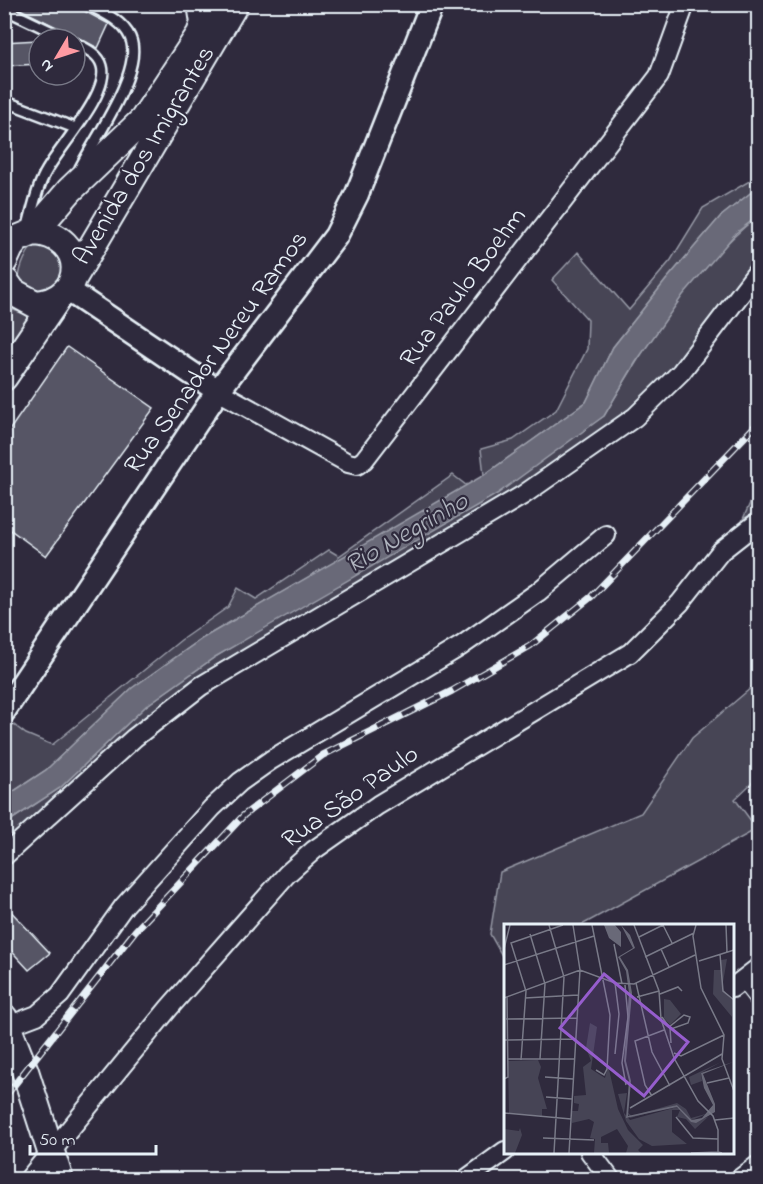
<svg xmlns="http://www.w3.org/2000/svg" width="763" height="1184" font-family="'Indie Flower',sans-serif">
<rect width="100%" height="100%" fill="#2f2a3d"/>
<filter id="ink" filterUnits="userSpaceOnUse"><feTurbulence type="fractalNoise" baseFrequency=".0167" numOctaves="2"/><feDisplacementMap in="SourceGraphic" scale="12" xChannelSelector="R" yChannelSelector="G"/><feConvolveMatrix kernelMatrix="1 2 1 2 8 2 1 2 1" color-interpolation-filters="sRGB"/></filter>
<g filter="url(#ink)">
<path fill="#464455" stroke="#979aa6" stroke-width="1.5" d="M758,176v11l-38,30 -54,63 -53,67 -27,55 -102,73 -3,-26 32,-9 43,-30 31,-61 1,-29 -36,-40 26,-28 51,58 42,-50 32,-52z
M758,216v55l-123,146 -408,252 -222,187v-32l55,-36 86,-82 69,-49 389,-241c42,-72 88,-148 154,-200z
M37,242l15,2 14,25 -12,23 -26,-1 -9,-11c0,-12 8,-31 18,-38z
M5,307l31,11 -31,50z
M453,475l14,11 -264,152 -71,50 -86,82 -41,27v-69l5,-6 16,12 26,11 129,-105 47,-33 10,-19 18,11 73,-49 10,6z
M758,485v26l-15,8z
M758,682v95l-23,22 22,30 -177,97h-75v35l-15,-27 10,-62 141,-59 51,-75z"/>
<path fill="#696978" stroke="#9c9fab" stroke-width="1.5" d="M758,187v29l-22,17 -53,62 -47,67 -32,54 -107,78 -282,163 -69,49 -86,82 -55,36v-27l41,-27 86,-82 71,-50 281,-163 102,-73 27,-55 53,-67 54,-63z"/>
<path fill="#575565" stroke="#e8f1f8" stroke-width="1.5" d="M10,4h61l38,20 -11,24z
M38,40l1,24 -35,2v-24z
M67,347l87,61 -108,148 -42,-31v-87z
M4,904l46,49 -21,17 -25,-27z"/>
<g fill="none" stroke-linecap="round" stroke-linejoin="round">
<g stroke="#e8f1f8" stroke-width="14">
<path id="service" d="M4,9l63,30
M4,101l71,27
M80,168c15,-30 65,-99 50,-131 -8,-17 -28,-25 -43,-33
M28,226c5,-18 9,-40 19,-56 13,-24 63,-77 55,-104 -3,-12 -17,-18 -27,-23"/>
</g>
<g stroke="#e8f1f8" stroke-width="22">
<path id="minor" d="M218,391l130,72 9,2 7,-5 295,-384 26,-72
M4,856l130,-118 67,-52 322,-191 112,-78 46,-45 77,-101
M744,979l14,18
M732,988l26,-20
M8,1026l29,-11 23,-20 64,-89 88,-98 28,-26 31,-22 190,-114 77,-54 68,-57
M590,1152l21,28
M28,1180l141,-172 118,-134 27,-24 64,-45 252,-152 50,-50 41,-52 37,-29
M465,1180l40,-29
M738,1180l20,-15"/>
</g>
<g stroke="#e8f1f8" stroke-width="27">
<path id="tertiary" d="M68,290l150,101
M4,711l214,-320 118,-155 21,-42 75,-190"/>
</g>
<g stroke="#e8f1f8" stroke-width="30">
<path id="secondary" d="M4,261l6,-13 7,-9 17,-7 36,-42 73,-70 57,-86 4,-11 -3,-19
M74,277l161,-273
M6,282l7,10 22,12c53,-3 53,-69 -1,-72
M4,377l54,-79
M4,1018l21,53 35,109"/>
</g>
<use href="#service" stroke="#2f2a3d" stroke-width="9"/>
<use href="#minor" stroke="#2f2a3d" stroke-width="18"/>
<use href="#tertiary" stroke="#2f2a3d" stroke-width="22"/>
<use href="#secondary" stroke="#2f2a3d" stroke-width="26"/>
<g stroke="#e8f1f8" stroke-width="7">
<path id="rail" d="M4,1098l131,-167 109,-116 79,-60 129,-64 78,-45 61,-49 167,-174"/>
</g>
<use href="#rail" stroke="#2f2a3d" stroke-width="4.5" stroke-dasharray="14" stroke-linecap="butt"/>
</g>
</g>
<g text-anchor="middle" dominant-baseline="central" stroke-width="4.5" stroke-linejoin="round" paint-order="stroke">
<g font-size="26" fill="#e8f1f8" stroke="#2f2a3d">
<text transform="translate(145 156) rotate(-59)">Avenida dos Imigrantes</text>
<text transform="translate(464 288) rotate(-53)">Rua Paulo Boehm</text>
<text transform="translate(217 353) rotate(-54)">Rua Senador Nereu Ramos</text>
<text transform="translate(351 798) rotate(-35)">Rua São Paulo</text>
</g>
<g font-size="27" font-style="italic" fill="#afb4be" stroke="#2f2a3d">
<text transform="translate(407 534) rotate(-30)">Rio Negrinho</text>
</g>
</g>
<g transform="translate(504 924)">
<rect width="230" height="230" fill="#2f2a3d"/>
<path d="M223,35l-5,29 11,12 -1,17 -19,-23 1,-24h7v-10zM160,75l6,1 11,14 -11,11 -6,-7zM86,99l7,4 -6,42 14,9 3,-13 10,44 10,21 15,15 -5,5 3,3h-15l2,-7 -11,-17 -16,8v6h7l1,10h-15l1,-14 -5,-1 4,-16 -5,-3 -17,4v-12h6l1,-7 -5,-1v-7l12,-1 -3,-28 8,-6 -5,-13zM34,136l3,7 -3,11 9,31h-5v7l-33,-3 -1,-52zM217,138l-20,11 1,8 -11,4 -2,-8zM123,169l-3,20 6,7 47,-13 3,2 12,13 16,-5 -13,12 -9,-10 -9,-2 3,-7h-8v22l15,12 -35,2 -13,-7 -13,-18 -8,-27zM173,179l9,6 5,9 18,-5 -17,7 -15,-15 -47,13 -3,-6 5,4zM16,204l2,7 -7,18h-11v-24l15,2z" fill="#464455"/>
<path d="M100,1h11l6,7v15l-12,-9zM117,1l9,10 5,13 -15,9 8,13 4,23 -6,68 5,20 -3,35 49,-11 15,15 10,-2 11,-13 -9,-17 -3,-15 32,-11 -30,12 12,30v8l-19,11 -5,-1 -14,-15 -51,11 3,-37 -5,-20 5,-68 -3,-22 -8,-14 15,-9z" fill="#696978"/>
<path fill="none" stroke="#797a88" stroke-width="1.5" d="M45,1l15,52 -10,176M88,1l18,90 -3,54 -3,6 -8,-5M130,1l25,66 2,28 13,39 24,43 15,15 5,14v22l4,1M159,1l9,18M192,1l-3,11 8,52 23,47 -2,24 12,32M222,1l1,27M26,10l15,50 -5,75M135,13l24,-12M110,20l8,40M0,25l6,-24M157,25l8,18M216,30l3,37 11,9M141,33l49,-24M195,37l35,-11M0,41l90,-29M111,59l4,31 -4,40M132,59l16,69 18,34M121,61l3,32 -6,46 4,22M156,70l18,-7 4,4M133,73l22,-6M0,74l76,-28 35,13 19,1 61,-29M21,74l53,-3M158,93l8,11 1,15M2,95l71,-1M165,103l15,-12 6,2 -2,6 -17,6M1,116l71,-1M170,129l7,3 43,-21M4,135h66M17,136l5,-69 -15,-48 52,-18M41,153l28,2M0,155l4,-2 -1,-80M203,159l22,-5M148,172l-7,-11 -10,-44 29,-11M42,173l26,2M126,184l92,-54M0,189l67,6M172,193l17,21 25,1M211,196l19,-2M39,214l51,2M65,229l11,-183 -7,-45M187,229l27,-1"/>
<path fill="#965dcd" fill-opacity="0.15" stroke="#965dcd" stroke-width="3" d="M100,50l84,68 -44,54 -84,-68z"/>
<rect width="230" height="230" fill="none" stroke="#e8f1f8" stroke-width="3"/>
</g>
<rect width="763" height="1184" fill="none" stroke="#2f2a3d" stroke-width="24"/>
<rect x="12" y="12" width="739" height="1160" fill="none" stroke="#e8f1f8" stroke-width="2" filter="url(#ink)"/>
<g transform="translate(57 57) rotate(231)"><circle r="28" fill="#2f2a3d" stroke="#797a88" stroke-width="1.5"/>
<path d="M0-4.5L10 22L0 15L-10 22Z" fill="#ff9aa2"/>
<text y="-9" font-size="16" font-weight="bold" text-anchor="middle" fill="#e8f1f8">N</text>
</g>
<path d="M30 1145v9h126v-9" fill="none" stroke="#e8f1f8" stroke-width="3"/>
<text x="39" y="1145" font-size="18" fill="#e8f1f8" stroke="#2f2a3d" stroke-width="4.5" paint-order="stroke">50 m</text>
</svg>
